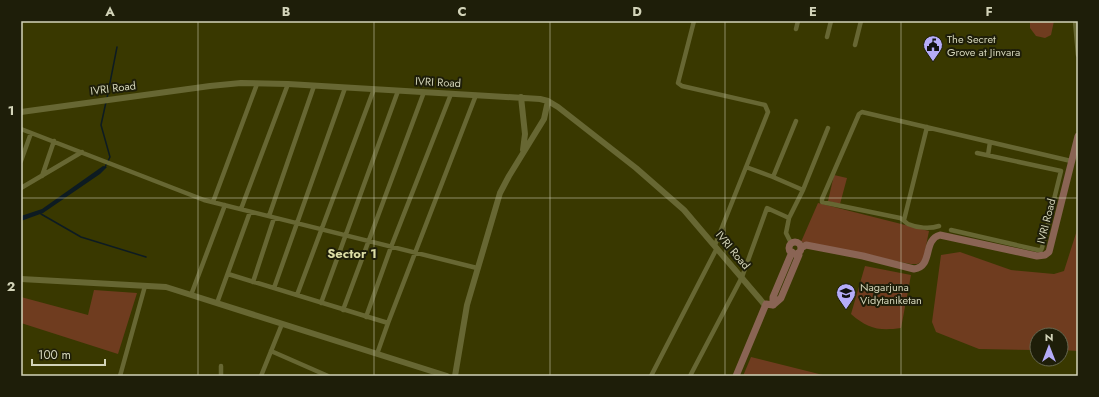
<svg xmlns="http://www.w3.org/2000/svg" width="1099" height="397" font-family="Jost,sans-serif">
<rect width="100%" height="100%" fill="#393800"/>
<path fill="#6f3c1f" d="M1030,21h24l-3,14 -6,3 -9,-2 -6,-8z
M834,175l13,3 -7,26 -12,-3z
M818,203l111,28 -6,30 -6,3h-6l-110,-22z
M1078,227v124l-17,-1v-15h-24v15l-58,-1 -43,-17 -4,-10 9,-67 19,-3 51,18 43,4 10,-3z
M865,266l46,9 -10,53c-22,3 -33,1 -50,-14z
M94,290l43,3 -19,61 -97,-31v-26l67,18z
M751,357l76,19h-84z"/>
<path fill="#0d1b22" d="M103,166l4,1 -7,7 -57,39 -22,8v-5l21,-7z"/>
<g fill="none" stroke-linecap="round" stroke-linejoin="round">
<path stroke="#0d1b22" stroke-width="1.5" d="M107,98l10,-51
M105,167l5,-10 -9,-32 5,-23
M41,214l40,23 65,20"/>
<path stroke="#676733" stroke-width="4.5" d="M694,21l-16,62 4,3 83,19 3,7 -53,133
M1075,21l3,34
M796,29l2,-8
M827,37l4,-16
M855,45l6,-24
M21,129l183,71 273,68
M988,155l2,-13
M21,161l10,-28
M746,167l27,10 30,13
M42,176l12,-35
M773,177l23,-56
M21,188l61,-36
M213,202l44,-118
M241,209l47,-125
M269,216l45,-130
M904,220l23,-93
M939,226c-9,3 -22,2 -31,-2 -3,-2 -4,-4 -8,-6l-78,-16v-3l37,-85 3,-2 209,49
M951,230l87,20h3l1,-2 19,-77 -84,-18
M791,243l-5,-10 3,-15 14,-28 25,-62
M228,274l160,49
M253,282l21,-64
M274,288l71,-200
M191,295l34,-90
M297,295l77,-206
M217,303l33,-91
M321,303l77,-212
M343,310l81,-218
M366,317l25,-70 60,-153
M271,351l57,25
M377,354l11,-31 88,-228
M120,376l25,-90
M221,376v-10
M261,376l21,-52
M651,376l66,-128
M690,376l52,-99 25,-69 22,10"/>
<path stroke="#676733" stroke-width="6" d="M521,97l4,37 -2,16
M21,112l189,-26 31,-3 47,1 252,15 8,2 10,6 78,61 48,42 80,94h2
M21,279l145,8 281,89
M455,376l12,-71 33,-112 9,-17 35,-57 4,-18"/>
<path stroke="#8a6454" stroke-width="7" d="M789 248a6 6 0 1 1 12 0a6 6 0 1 1-12 0Z
M801,248l5,-3 57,11 51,13c20,-3 8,-29 26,-34l97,21 8,-1 4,-3 29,-116
M773,305l8,-7 18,-43 -1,-2
M773,305v-8l19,-45
M736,376l30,-72 7,1"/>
</g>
<path fill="none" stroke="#d3d4b9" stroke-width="1" stroke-opacity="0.55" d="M198,21v355M374,21v355M550,21v355M725,21v355M901,21v355M21,198h1057"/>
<defs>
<g id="civic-pin" transform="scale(1)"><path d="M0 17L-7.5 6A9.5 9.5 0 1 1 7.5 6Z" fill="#b5acf9" stroke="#1e1e09"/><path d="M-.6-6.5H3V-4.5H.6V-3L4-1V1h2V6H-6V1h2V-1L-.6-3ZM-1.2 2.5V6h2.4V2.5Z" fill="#111"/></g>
<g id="school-pin" transform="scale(1)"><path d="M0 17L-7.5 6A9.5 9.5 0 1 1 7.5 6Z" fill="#b5acf9" stroke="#1e1e09"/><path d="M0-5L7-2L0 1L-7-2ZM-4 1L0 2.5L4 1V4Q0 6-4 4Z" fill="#111"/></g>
</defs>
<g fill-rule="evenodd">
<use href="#civic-pin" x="933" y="45"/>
<use href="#school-pin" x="846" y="293"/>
</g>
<g text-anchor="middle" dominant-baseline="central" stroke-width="4" stroke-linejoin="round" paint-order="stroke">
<g font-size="11" fill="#d3d4b9" stroke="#1e1e09" text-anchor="start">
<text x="947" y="39">The Secret<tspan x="947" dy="13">Grove at Jinvara</tspan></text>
<text x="860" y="287">Nagarjuna<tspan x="860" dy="13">Vidytaniketan</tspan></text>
</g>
<g font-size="11" fill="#d3d4b9" stroke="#1e1e09">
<text transform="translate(438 82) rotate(3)">IVRI Road</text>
<text transform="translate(113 88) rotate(-7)">IVRI Road</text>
<text transform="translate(1046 221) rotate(-76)">IVRI Road</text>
<text transform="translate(733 250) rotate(50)">IVRI Road</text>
</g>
<g font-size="13" font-weight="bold" fill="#dddea6" stroke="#1e1e09">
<text x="352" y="253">Sector 1</text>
</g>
</g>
<rect width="1099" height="397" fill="none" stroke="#1e1e09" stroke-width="44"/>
<g transform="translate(1049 347)"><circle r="19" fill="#1e1e09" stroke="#66674f"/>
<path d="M0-3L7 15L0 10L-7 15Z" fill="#b5acf9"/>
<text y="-6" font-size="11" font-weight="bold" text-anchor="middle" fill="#d3d4b9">N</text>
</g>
<path d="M32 359v6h73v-6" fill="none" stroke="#d3d4b9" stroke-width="2"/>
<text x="38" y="359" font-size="12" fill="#d3d4b9" stroke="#1e1e09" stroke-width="3" paint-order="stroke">100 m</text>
<rect x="22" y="22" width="1055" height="353" fill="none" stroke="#d3d4b9" stroke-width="1.5"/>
<g font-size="13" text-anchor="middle" font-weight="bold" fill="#d3d4b9">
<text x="110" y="16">A</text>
<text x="286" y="16">B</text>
<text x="462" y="16">C</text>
<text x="637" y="16">D</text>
<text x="813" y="16">E</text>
<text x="989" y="16">F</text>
<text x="11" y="115">1</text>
<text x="11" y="291">2</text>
</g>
</svg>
